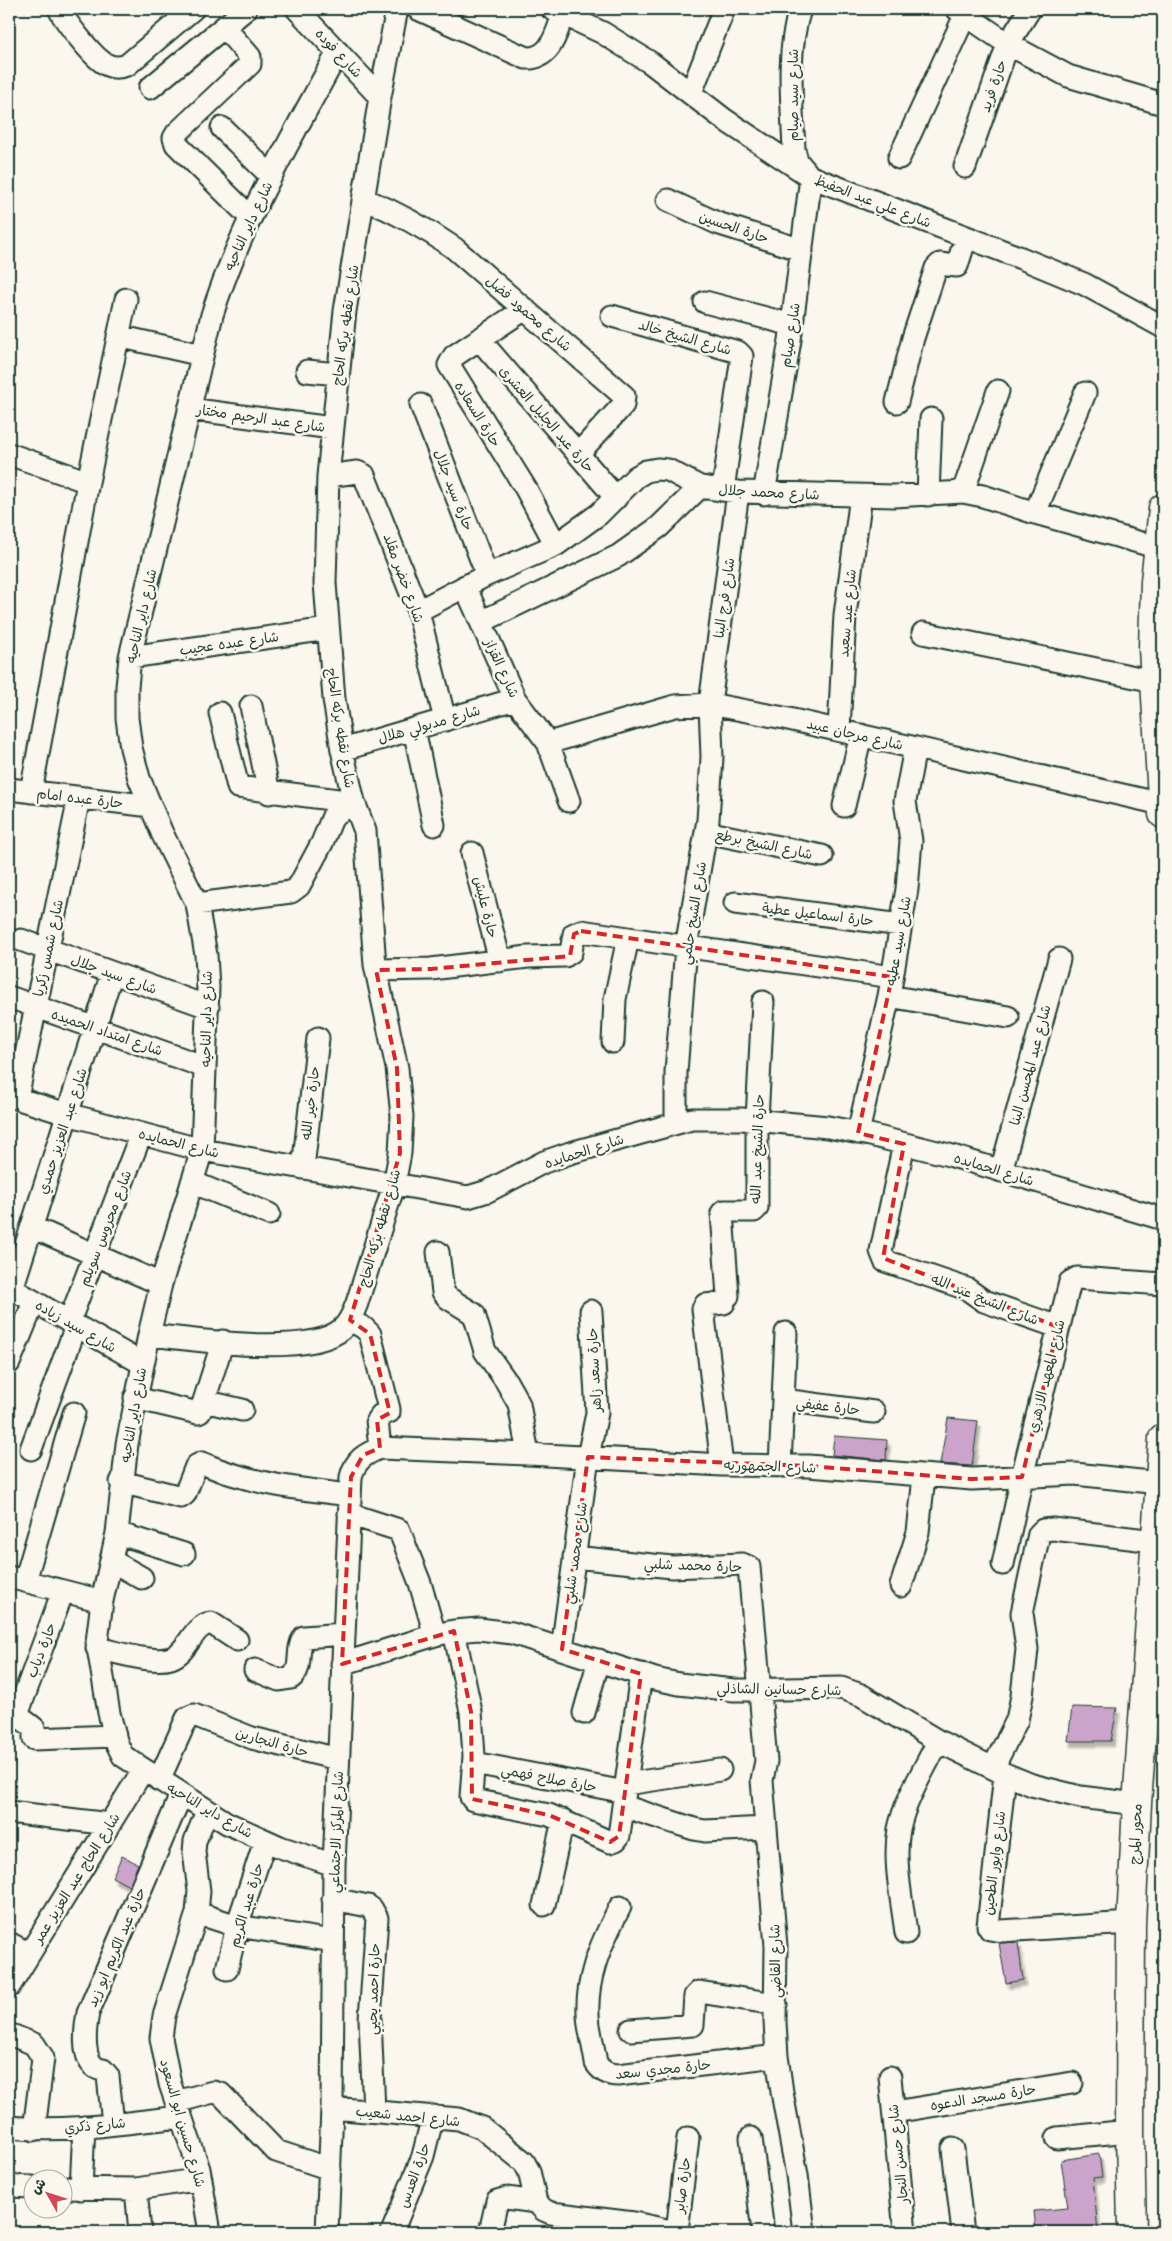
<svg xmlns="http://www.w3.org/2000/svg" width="1172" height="2241" font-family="'Shantell Sans','Playpen Sans Arabic',sans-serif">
<defs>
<filter id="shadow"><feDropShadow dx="3" dy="5.5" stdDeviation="1" flood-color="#0004"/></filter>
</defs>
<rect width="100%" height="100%" fill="#fbf7ec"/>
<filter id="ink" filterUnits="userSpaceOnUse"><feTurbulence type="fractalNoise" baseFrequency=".02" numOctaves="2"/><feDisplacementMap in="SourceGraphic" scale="10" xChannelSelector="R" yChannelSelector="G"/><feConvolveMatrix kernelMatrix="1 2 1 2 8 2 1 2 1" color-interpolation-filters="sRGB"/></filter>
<g filter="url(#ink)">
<path fill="#cca4cb" stroke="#1f3d34" filter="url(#shadow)" d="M948,1418l30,3 -6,45 -32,-2z
M834,1436l53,4 -1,20 -54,-5z
M1072,1707l45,1 -6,33h-43z
M122,1856l16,8 -9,22 -17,-9z
M1018,1942l5,38 -17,3 -7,-40z
M1099,2154l3,23 -9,1 5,54h-62l-2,-21 34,-3 -7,-48z"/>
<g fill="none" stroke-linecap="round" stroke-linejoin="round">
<g stroke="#1f3d34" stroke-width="25">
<path id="minor" d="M59,9c6,12 33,47 45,54 7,5 15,5 23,2l66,-56
M297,9l83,88
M418,9l108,49c28,1 30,-29 40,-49
M552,9l51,24 48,30 74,57 86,57 210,81 63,26 79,43
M800,9c-14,44 -8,94 -6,140l3,12 10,12
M957,9l51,35 60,32 95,28
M224,27l26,30v7l-73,69 -3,5 2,6 74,73
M150,88l96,-79
M691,93l33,-84
M222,128l49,48
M899,158l69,-149
M965,167l43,-123 22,-35
M364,199c32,13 61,29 90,49l170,148 -1,9 -45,49
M668,200l49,23 85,27
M705,302l87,23
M525,309l-71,47 -5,9 77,124 30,56
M612,316l126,36 4,4 -19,134
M118,336l84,19
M479,339l137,159
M307,371l31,3
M897,402l16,-64 23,-70 4,-4 17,2 9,-29
M421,405l66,170
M189,409l143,19
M9,454l79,28
M328,476l29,-4 7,3 54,136 27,109
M963,492l35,-101
M764,494l26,-154 21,-163
M928,495l3,-76
M1035,513l50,-120
M465,586l50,113 33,44 21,58
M418,611l69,-36 69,-30 43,-31 37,-37 10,-6 11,-2 11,1 32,17 38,5 156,4 69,-4 20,4 52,17 124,35
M481,622l137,-66 41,-29 41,-40
M923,633l231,48
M130,657l198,-28
M251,706l18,87
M220,713l18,74 116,15
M414,729l20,96
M839,730l6,-115 16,-119
M548,743l127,-37 35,-2 74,14 378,86
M342,750l173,-51
M9,789l142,17
M31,792l57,-310 38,-183
M844,806l17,-71
M706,832l116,24
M472,853l28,108
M735,903l166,22
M197,904l94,-12 8,-6 23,-43 11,-27 21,-14
M21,940l187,67
M376,970l55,-1 97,-12 37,-1 6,-4 3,-18 7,-3 311,46
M889,996l119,21
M9,997l196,70
M613,1042l2,-43 13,-61
M9,1096l58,18 135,36 266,47 20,-6 56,-29 26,-9 122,-34h50l86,8 42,8 79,20 214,64
M17,1098l62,-300
M676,1123v-51l10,-125 22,-127 4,-63 -2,-53 28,-212
M858,1133l31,-137 18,-107 4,-48 -6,-40 10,-53
M904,1144l-23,107 4,10 82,28 17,12 74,26
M303,1168l15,-130
M1001,1171l58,-212
M192,1182l77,32
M32,1227l129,57
M438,1252l5,40 5,6 26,16 11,37 21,30 13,23 9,50
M9,1287l134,77
M12,1289l100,-316
M728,1296l-6,-83 2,-2h30l3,-3v-88l6,-118
M350,1320l14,8 6,6 19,75v3l-8,3 -4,5 3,28
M69,1322l72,-188
M149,1335c43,4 160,23 193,-6 8,-7 11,-16 15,-26l37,-118 6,-32 2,-37 -5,-48 -22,-103 -10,-134 -11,-29 -12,-52 -8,-51 -9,-116 3,-107 17,-165 35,-214 17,-88
M9,1363l25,-61
M135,1398l63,15 2,-1 4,-11 38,9
M783,1400l91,12
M204,1401l19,-60
M31,1449l45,-123
M722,1465l-19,-156 2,-4 19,-2
M780,1466l6,-133
M121,1482l60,15 4,-3 11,-28 6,-3c48,21 97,26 148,32
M349,1514l50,16 21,53 15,52
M117,1533l67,21
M574,1557l98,10 70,-3 7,3 17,194 -4,19 14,166 -1,76 2,34 5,36 15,83 7,57
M112,1561l30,17
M1003,1564l19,-87 48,-195 7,-4 86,6
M9,1577l93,24
M25,1581l49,-168
M901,1586l17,-54 6,-55
M63,1591l-46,124 17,13v11l81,-3
M454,1631l17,81 3,44 -3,41 2,3 76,15 61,27 6,-2 3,-4 4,-30 71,23 11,2 61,-3
M97,1648c20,4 55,16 74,10 18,-6 21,-33 40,-35l26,17
M562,1649l26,-192 9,-44 -6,-102
M342,1664l93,-29 19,-4 25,-2 33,4 143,46 24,5 55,6 107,-2 20,7 77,46 67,33 27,11 48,12 57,7
M255,1670l24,10 12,-2c13,-10 4,-28 13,-41l40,-3
M584,1713l15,-53
M474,1763l151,29
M993,1768l24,-48 5,-24 5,-47 -5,-36 17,-79 4,-4 10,-1 102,12
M1005,1774l-17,152 2,3 11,2 130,-8
M159,1780l28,-62 7,-3 58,23 86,21
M626,1784l94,-14
M623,1806l18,-132
M207,1811l-12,30 -1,11 5,39 -2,22 -33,103 -3,22 9,46 29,85 11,63
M9,1812l101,12
M334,1865l-54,-18 -53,-24 -104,-67 -6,-12 -8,-31 -12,-71 5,-41 15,-68 10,-89 22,-109 12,-51 41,-134 6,-163 -2,-32 -9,-51 -35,-71 -23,-55 -8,-30 -4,-30v-31l3,-30 82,-342c30,-94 79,-176 126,-263
M333,1899l35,7 4,3 5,9 -7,101 4,92
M544,1905l19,-85
M620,1907c-19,36 -37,75 -31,118 2,12 5,25 7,38 6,9 12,12 22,12l159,-19
M197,1913l40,13 96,15
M906,1933c-4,-33 -13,-71 -7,-104 6,-30 26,-60 39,-88
M9,1943l20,11
M227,1969l10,-43 28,-85
M9,1987l134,-217
M631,2030l62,-5 2,-29 4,-4 77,12
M9,2034l25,10 9,14 -9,72
M890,2077l15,155
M176,2102l37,-10 8,2 55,57 54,18
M332,2108l127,11 23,9 42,34 5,9 7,31 8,8 7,3 83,10 42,9
M894,2112l178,-29
M113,2124l-5,-48 -5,-6c-23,-2 -18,-41 -15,-57l93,-218
M9,2127c56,6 115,-4 171,-10
M751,2138l12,94
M1057,2138l73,-7
M953,2149l10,83
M9,2186l23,1
M62,2188l74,1 65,-10
M81,2189l3,-62
M136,2189l4,43
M327,2232l5,-124 2,-243 17,-388c4,-17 14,-23 29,-29l148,6 194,11 86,1 164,13 103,-5 84,9
M392,2232l31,-76 10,-40
M490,2232l7,-31 10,-3 29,4
M677,2232l11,-94"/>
</g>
<g stroke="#1f3d34" stroke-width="31">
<path id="secondary" d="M1163,508l-8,73 -2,67 10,166
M1132,2232l-2,-101 1,-208 6,-119 26,-366"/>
</g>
<use href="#minor" stroke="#fbf7ec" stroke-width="21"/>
<use href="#secondary" stroke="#fbf7ec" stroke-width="28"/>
</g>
</g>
<path fill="none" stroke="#d62828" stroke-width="4" stroke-dasharray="10 6" stroke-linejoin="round" d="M581,931l311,46 -34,156 46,11 -21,114 175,69 -36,150 -50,2 -164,-13 -220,-9 -26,192 79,25 -22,162 -9,6 -61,-27 -77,-16 -1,-87 -17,-81 -112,33 9,-187 12,-22 17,-7 -3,-28 13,-7 -20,-79 -20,-14 50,-167 -3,-85 -21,-98 55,-1 139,-13 4,-22z"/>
<g text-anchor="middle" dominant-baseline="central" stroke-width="5" stroke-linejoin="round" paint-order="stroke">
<g font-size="14" fill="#1f3d34" stroke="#fbf7ec">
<text transform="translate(339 53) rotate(47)">شارع فوده</text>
<text transform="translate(993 86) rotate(-71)">حارة فريد</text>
<text transform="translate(793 95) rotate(-90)">شارع سيد صيام</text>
<text transform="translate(873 201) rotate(21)">شارع علي عبد الحفيظ</text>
<text transform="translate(248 226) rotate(-65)">شارع داير الناحيه</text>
<text transform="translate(734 227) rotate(19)">حارة الحسين</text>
<text transform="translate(529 313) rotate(41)">شارع محمود فضل</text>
<text transform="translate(345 325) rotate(-82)">شارع نقطه بركه الحاج</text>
<text transform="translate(790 335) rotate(-81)">شارع صيام</text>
<text transform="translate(685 337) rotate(16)">شارع الشيخ خالد</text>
<text transform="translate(478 414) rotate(58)">حارة السعاده</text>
<text transform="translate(261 418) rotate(8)">شارع عبد الرحيم مختار</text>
<text transform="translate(547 419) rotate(49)">حارة عبد الجليل العشرى</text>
<text transform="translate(454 490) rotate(69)">حارة سيد جلال</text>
<text transform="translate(769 492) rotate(3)">شارع محمد جلال</text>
<text transform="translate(404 578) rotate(70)">شارع خضر مقلد</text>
<text transform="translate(724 598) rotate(-82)">شارع فرج البنا</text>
<text transform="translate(847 613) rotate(-85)">شارع عبد سعيد</text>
<text transform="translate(141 616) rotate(-77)">شارع داير الناحيه</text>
<text transform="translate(229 643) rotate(-8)">شارع عبده عجيب</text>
<text transform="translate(502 668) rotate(65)">شارع القزاز</text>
<text transform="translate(429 724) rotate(-16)">شارع مدبولي هلال</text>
<text transform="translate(341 728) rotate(81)">شارع نقطه بركه الحاج</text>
<text transform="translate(855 734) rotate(13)">شارع مرجان عبيد</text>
<text transform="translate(80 798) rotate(7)">حارة عبده امام</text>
<text transform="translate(764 844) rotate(12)">شارع الشيخ برطع</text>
<text transform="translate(486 907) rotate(76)">حارة عليش</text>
<text transform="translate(693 913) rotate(-81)">شارع الشيخ حلمي</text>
<text transform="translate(818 914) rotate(7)">حارة اسماعيل عطية</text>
<text transform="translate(898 941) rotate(-80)">شارع سيد عطيه</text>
<text transform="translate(48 948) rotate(-78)">شارع شمس زكريا</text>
<text transform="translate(114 974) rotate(20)">شارع سيد جلال</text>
<text transform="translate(206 1019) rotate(-89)">شارع داير الناحيه</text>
<text transform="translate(107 1032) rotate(19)">شارع امتداد الحميده</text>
<text transform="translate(1030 1065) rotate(-75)">شارع عبد المحسن البنا</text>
<text transform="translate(310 1103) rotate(-83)">حارة خير الله</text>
<text transform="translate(62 1131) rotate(-72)">شارع عبد العزيز حمدي</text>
<text transform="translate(179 1143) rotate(14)">شارع الحمايده</text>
<text transform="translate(757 1149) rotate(-88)">حارة الشيخ عبد الله</text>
<text transform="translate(584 1151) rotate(-18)">شارع الحمايده</text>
<text transform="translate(994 1169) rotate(17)">شارع الحمايده</text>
<text transform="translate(105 1228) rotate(-69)">شارع محروس سويلم</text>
<text transform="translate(379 1228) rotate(-74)">شارع نقطه بركه الحاج</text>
<text transform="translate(985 1299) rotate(22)">شارع الشيخ عبد الله</text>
<text transform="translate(76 1326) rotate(30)">شارع سيد زياده</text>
<text transform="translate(594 1370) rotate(-93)">حارة سعد زاهر</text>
<text transform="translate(1046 1376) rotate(-76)">شارع المعهد الازهري</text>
<text transform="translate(828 1406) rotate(7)">حارة عفيفي</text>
<text transform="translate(133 1415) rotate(-80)">شارع داير الناحيه</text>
<text transform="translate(770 1466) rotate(2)">شارع الجمهوريه</text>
<text transform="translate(575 1553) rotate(-82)">شارع محمد شلبي</text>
<text transform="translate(693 1565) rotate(2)">حارة محمد شلبي</text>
<text transform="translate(41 1650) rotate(-69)">حارة دياب</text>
<text transform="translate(779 1689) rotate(1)">شارع حسانين الشاذلي</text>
<text transform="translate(272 1742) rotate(16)">حارة النجارين</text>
<text transform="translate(549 1778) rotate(11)">حارة صلاح فهمي</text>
<text transform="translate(210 1810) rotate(30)">شارع داير الناحيه</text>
<text transform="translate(336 1832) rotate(-88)">شارع المركز الاجتماعي</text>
<text transform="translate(1135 1834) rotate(-87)">محور المرج</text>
<text transform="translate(994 1863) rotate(-83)">شارع وابور الطحين</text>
<text transform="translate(76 1878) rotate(-58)">شارع الحاج عبد العزيز عمر</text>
<text transform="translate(246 1905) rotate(-73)">حارة عبد الكريم</text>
<text transform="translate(116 1947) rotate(-67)">حارة عبد الكريم ابو زيد</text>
<text transform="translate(775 1961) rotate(-91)">شارع القاضي</text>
<text transform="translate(373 1989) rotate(-88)">حارة احمد يحيي</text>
<text transform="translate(663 2069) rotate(-6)">حارة مجدي سعد</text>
<text transform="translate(983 2097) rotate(-9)">حارة مسجد الدعوه</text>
<text transform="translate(408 2116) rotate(6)">شارع احمد شعيب</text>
<text transform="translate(183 2123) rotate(74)">شارع حسين ابو السعود</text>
<text transform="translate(95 2125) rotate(-5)">شارع ذكري</text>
<text transform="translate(898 2154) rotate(-96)">شارع حسن النجار</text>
<text transform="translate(414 2175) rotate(-70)">حارة العدس</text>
<text transform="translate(682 2185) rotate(-83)">حارة صابر</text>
</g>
</g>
<rect width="1172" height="2241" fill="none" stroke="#fbf7ec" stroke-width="30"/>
<rect x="15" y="15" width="1142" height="2211" fill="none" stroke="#1f3d34" stroke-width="2" filter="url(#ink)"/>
<g transform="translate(48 2194) rotate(309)"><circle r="24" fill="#fbf7ec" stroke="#a3ada2"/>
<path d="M0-4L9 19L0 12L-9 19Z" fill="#d1495b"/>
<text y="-8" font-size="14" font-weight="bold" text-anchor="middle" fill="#1f3d34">ش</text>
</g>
</svg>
